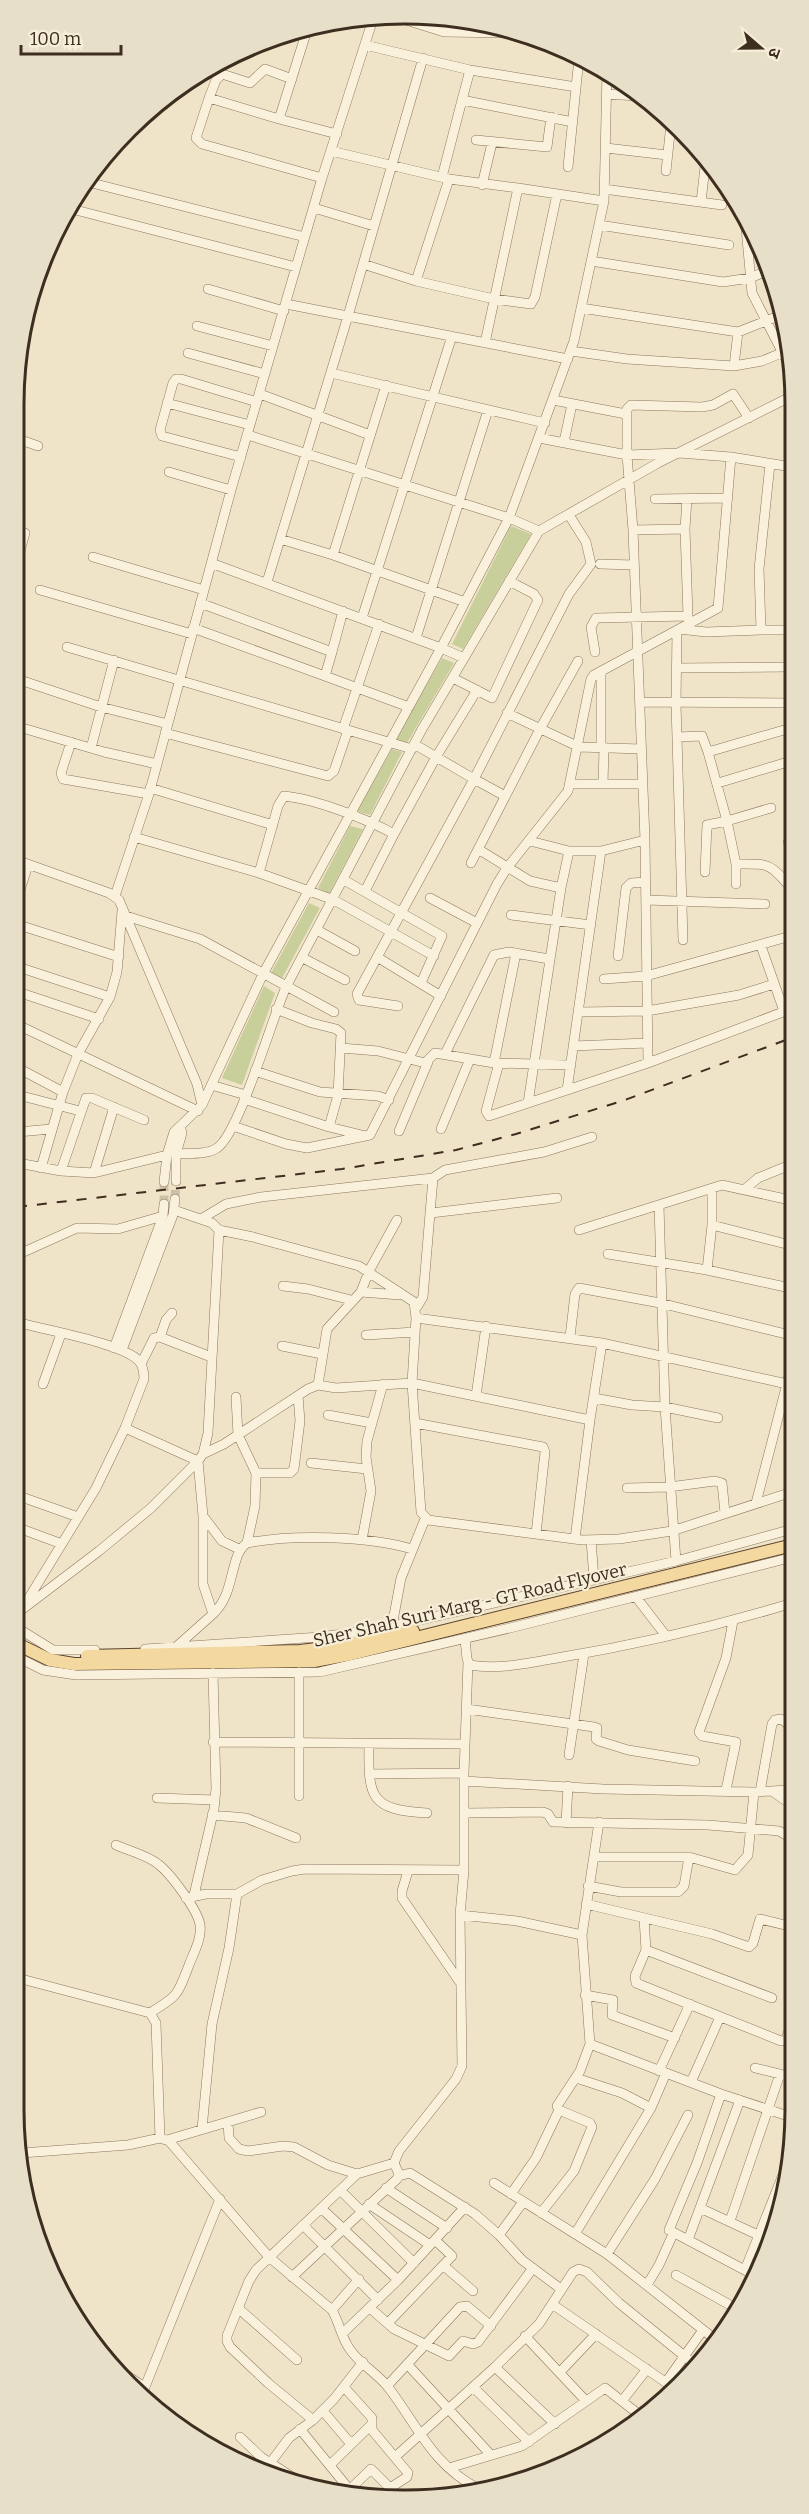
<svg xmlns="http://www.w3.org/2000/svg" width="809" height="2514" font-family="Bitter,'Noto Sans Devanagari',serif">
<rect width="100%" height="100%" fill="#f0e4c8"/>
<path fill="#c9cf9b" d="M511,526l20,8 -68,115 -11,-5z
M442,658l12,5 -47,80 -12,-3z
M392,749l10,3 -32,63 -13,-4z
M350,826l13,3 -34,65 -11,-6z
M309,903l11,5 -39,72 -10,-7z
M264,986l11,7 -33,92 -20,-7z"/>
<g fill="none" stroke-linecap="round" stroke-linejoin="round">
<path stroke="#ccc0a6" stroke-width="9" stroke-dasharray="9 4.5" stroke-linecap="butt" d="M164,1182v22
M175,1199l1,-18"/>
<g stroke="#8d765c" stroke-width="10">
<path id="minor" d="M390,15l54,17 69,1
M308,27l-29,92 -70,-21 -13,40 6,6 120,34
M444,32l5,-14
M365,45l105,25 106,17
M606,94l31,2
M209,98l7,-18 6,-6 28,9 15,-14 27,10
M462,100l8,-30
M279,119l58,15
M476,140l71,7 4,-30
M606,148l61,7
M331,151l118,28 69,9
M568,167l11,-109
M666,171l5,-47
M442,177l20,-77 111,22
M84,181l221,56
M482,185l10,-42
M604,189l118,16
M701,202l5,-44
M68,208l228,59
M314,208l60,18
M745,217l7,76 40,78
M599,225l130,20
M591,261l132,21 27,-4 17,-7
M363,264l53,17 78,18 37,5 4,-7 22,-103
M416,281l33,-102
M208,289l76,22
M286,304l282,55
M581,308l157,24 43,-17
M197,326l76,20
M485,343l33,-155 86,13
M571,351l56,8 107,7 28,-5 29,-12
M188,353l77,21
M734,366l4,-34
M331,373l214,50
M260,394l110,41
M553,400l73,14
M167,403l83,22
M248,435l261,83 30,13
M539,438l88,17 52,-2 52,4 61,10
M21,440l17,6
M564,442l8,-38
M241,457l-79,-21 -2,-6 13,-47 3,-4h5l76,23
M770,464l-11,105 2,61h30
M169,472l62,18
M655,499l73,-1
M633,530l52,-1
M280,539l53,16 132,47
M20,551l5,-18
M333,555l53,-170
M93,557l111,33
M211,563l230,85 23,10
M600,564l34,1
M267,582l81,-266 75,-258
M40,590l152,44
M200,603l132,49 -7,24 84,31
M362,618l90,-282
M193,628l132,48
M679,629l27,3 55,-2
M677,630l-1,74 7,236
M416,638l72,-228
M67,647l345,102
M332,652l11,-41
M595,652l-4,-25 5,-9 92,-2 -3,-87 2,-30
M676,668l115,-1
M453,678l39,20 46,-98 -4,-6 -25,-13
M20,680l81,27 67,17
M640,702l151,1
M507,713l72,34 62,2
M19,727l85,25 53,12
M343,729l36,-105
M165,733l163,43 6,-5 14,-41
M677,737l25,-1 6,16 83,-24
M71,742l-10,31 2,6 86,15
M414,744l60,35 95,-185 22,-30 -5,-22 -17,-27
M91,748l23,-88
M601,748v-77
M718,783l73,-22
M571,784h71
M603,784l1,-36
M150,788l123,37
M134,837l125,36
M645,840l-12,-310 -6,-75v-46l4,-4 71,2 11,-2 20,-11 16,24
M530,841l39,10
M788,842h3
M478,849l52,32 31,7
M19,861l90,32 10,7 78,184 5,21
M471,863l69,-134 38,-68
M736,864l-9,-43 44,-13
M705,872l2,-47 20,-4 -19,-69
M344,880l98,56 -21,47
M736,884v-20c33,0 33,-2 55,24
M365,891l29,-57
M19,893l9,-28
M115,896l34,-102 82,-304 91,-312 52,-162
M430,898l47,25
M646,900l119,4
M511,915l80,10
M126,916l74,23 134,73
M19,925l100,32
M317,930l38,21
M761,946l23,65
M434,956l-100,-56 -75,-27 19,-67 6,-10c31,3 83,23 110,38l42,-77 41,-67
M618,956l8,-68 5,-5 15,-1
M377,957l64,39
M303,958l42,22
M18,967l92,30
M604,979l42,-3 145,-40
M18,992l81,27
M398,1006l-39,-6 -2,-6 117,-215 31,17
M276,1009l36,14 24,6 5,4 -3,62 -9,32
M578,1012l69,-1 92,-16 35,-11
M18,1025l180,86
M573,1046l74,-3
M341,1048l37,3 47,12 10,-10 59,10 77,2
M445,1054l49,-99 15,-3 40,7
M494,1063l22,-110
M499,1063l-13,48 3,5 159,-53 143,-54
M18,1068l45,24
M255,1071l65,21 58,4 11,4
M211,1085l35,10
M567,1090l34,-239 44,-11 3,223
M18,1095l62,16
M244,1099l85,28 37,9
M528,1103l33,-215 8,-37h32
M233,1126l53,18 21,4 63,-13 127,-251 10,-16 61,-77 23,-112 3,-4 124,-67 13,-151
M441,1129l29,-70
M399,1131l29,-69
M18,1132l33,-3
M176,1154c13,-1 31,1 41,-6 22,-14 55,-130 69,-161l135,-256 118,-200 119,-68 134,-67
M18,1163l43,8 33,2 73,-18
M41,1168l22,-76 15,-38 32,-57 7,-25 5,-61
M61,1171l25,-73h6l52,22
M94,1173l20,-66
M176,1181v-27l6,-21 -2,-7
M164,1182l3,-27 7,-23 28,-27 61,-131 178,-326 68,-130 65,-177 30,-140 3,-129
M745,1189l13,-11 32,-13
M659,1205l6,202 11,154
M431,1213l126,-15
M201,1219l25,-15 35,-7 172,-19 12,-8 99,-18 48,-15
M712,1225l78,20
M219,1230l34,7 106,29 55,36 2,16 -4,65 9,129 7,8 154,20 37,-1 53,-8 117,-38
M579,1230l143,-45 68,15
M608,1254l99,16 83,18
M17,1255l60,-27 41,1 45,-13
M707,1270l5,-45v-37
M283,1286l25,3 43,11
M361,1292l39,3
M417,1307l6,-10 10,-119
M416,1318l186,25 185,41
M366,1335l49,-3
M160,1337l6,-17 6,-7
M570,1337l5,-43 4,-6 81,15 130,32
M282,1346l40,8
M114,1348l49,-132 1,-12
M122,1350l51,-135 2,-16
M141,1364l13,-26 6,-1 51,20
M43,1384l18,-50
M318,1385l9,-56 34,-37 8,-21 28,-51
M476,1396l10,-70
M236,1397l2,38 18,38 -1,33 -8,37
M594,1398l38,7 33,2 53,11
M328,1415l44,8
M415,1423l128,24 2,5 -9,82
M125,1428l73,33 5,55v68l10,30 -37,33
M203,1454l21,-10 84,-55 10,-4 18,3 76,-5 178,37
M311,1463l56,6
M256,1473h34l4,-4 6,-48 -2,-25
M627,1488l42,-1 46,-6 7,2 3,30
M16,1495l62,22
M756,1503l34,-131
M203,1516l19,25 17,8
M16,1527l46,17
M575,1539l15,-119 12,-77
M362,1540l9,-49 -5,-34 1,-16 16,-57
M591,1540l3,39
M636,1597l30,39
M20,1611l79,-60 52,-43 47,-47 5,-7 5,-21 11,-203 -7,-7 -38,-13
M213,1614c23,-21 16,-59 34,-71 46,-9 120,-7 165,6
M16,1619l80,-131 29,-60 19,-49c0,-7 -1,-13 -5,-18 -16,-18 -96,-31 -122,-39
M392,1626l9,-48 24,-59
M16,1627l37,23h42
M465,1639l2,20 3,6c27,5 60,-2 87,-7 78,-13 156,-31 232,-54
M145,1649l175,-12 61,-8 295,-68 113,-31
M15,1656l28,14 33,5 244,-3 190,-44 279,-70
M299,1672v124
M467,1709l127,18 3,1 -1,11 3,2 29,9 67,11
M213,1742l252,2
M369,1744c-1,53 1,66 58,69
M569,1755l15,-101
M369,1774l95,-1
M464,1781l139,8 151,3 35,-2
M726,1790l10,-48 -34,-6 -3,-4 27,-74 7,-37
M772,1791l17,12
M760,1792l12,-68 3,-4 6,-1 8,6
M157,1798l58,2
M465,1813l78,-1 5,2 5,8 155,3 71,6 10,6
M212,1815l34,3 50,20
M599,1822l-17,113 8,109 131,50 67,22
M566,1823l2,-37
M116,1845c13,6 31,10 42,19 12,9 40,46 42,61 2,13 -6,27 -11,40 -12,31 -10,30 -39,48
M594,1857h95l46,13 13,-15 6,-63
M408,1871l-6,20v7l57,83
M588,1886l33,6h57l6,-6 5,-29
M194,1895l20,-86 2,-20 -3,-116
M186,1898l20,-4h31l25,-14 30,-9 13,-2 159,1
M586,1904l126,30 37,13 4,-4 7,-24 29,7
M460,1915l57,6 65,14
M644,1918l2,32 -11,26 1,7 145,58 5,-1 2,-7
M646,1950l126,48
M14,1977l136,36 6,10 4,115
M585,1995l28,5 -1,15 63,23
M755,2068l33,8
M659,2071l31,-67
M576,2078l46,15 29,15
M691,2082l29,-65
M721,2094l-24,69 -28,67 87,46
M228,2122l1,16 10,11 9,2 35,-5 11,1 34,18 29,9
M202,2129l10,-105 17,-76 8,-54
M167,2140l94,-28
M22,2153l106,-8 32,-7 9,3 100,116 63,53c7,12 9,26 17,38 9,15 28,25 39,39 30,39 44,78 91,102
M399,2176l11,-3 65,41 24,21 23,25 39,29
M494,2183l113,71 109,86
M386,2188l61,40
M340,2190l74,73
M511,2194l25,-36 23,-48
M369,2204l61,41
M321,2208l77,72
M700,2208l60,28
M541,2213l33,-42 18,-44 -2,-4 -31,-13 -2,-4 23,-35 10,-27
M730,2221l50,-147
M303,2225l75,75
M575,2234l76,-126 15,-35
M499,2235l24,-33
M688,2240l52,-140
M607,2254l48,-75 33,-64
M444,2266l29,25
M745,2270l43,-108
M676,2275l63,35
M292,2277l105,-98 2,-5 -5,-11 5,-12 57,-72 6,-13 -2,-151 4,-45v-97l4,-111
M647,2285l12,-20 14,-31
M552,2304l119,82
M238,2308l59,52
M370,2308l24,21 55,27 14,-15 10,3 5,-2 55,-74
M332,2310l27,-31
M388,2323l64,-67 -17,-16
M343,2333l55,-53 67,-73
M525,2336l61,65
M98,2347l18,21 28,19
M363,2362l-29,37 -21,21 -45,-37 -38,-36 -3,-6v-5l22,-55 7,-11 101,-96 37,-11
M407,2364l83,90
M495,2367l60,57
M560,2372l36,-38
M666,2382l37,-52
M387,2386l73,-79 7,-1 24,20
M344,2387l28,31v12l36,43 -1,4 -17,11 -19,-19 -26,25
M473,2387l56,55
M143,2392l77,-193
M622,2401l25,-32
M323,2411l28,33
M300,2429l49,60
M240,2437l21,20 36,23
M395,2457l100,-90 44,-43 34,-52 6,-3 8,3 32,31 74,60
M330,2465l42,-41
M449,2468l73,-22 83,-58 36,28
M265,2470l24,-32 24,-18"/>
</g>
<g stroke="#5b4430" stroke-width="14">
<path id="major" d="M15,1643l35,17 24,4 240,-3 37,-7 438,-108
M87,1656l213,-5 34,-4 79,-16"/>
</g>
<use href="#minor" stroke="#faf1dc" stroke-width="9"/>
<use href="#major" stroke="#f3d9a0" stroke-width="12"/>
<path stroke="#3d2e20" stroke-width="2" stroke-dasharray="10 10" stroke-linecap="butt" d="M17,1207l325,-38 114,-19 60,-16 109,-34 166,-62"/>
</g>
<g text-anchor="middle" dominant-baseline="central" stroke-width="4.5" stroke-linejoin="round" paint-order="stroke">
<g font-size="18" fill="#3d2e20" stroke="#f7eed8">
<text transform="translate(470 1605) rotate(-13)">Sher Shah Suri Marg - GT Road Flyover</text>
</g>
</g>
<path d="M0 0H809V2514H0ZM404 24H405A380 380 0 0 1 785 404V2110A380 380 0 0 1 405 2490H404A380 380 0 0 1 24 2110V404A380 380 0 0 1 404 24Z" fill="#e8dfc9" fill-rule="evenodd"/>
<path fill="none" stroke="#3d2e20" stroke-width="3" d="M404 24H405A380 380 0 0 1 785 404V2110A380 380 0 0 1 405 2490H404A380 380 0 0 1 24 2110V404A380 380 0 0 1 404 24Z"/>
<g transform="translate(761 48) rotate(110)" stroke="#f7eed8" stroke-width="4.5" paint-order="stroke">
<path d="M0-4.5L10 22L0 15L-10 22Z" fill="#3d2e20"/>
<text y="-9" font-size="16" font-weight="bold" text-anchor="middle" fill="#3d2e20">उ</text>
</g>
<path d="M21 45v9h100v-9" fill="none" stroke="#3d2e20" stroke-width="3"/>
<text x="30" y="45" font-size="18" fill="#3d2e20" stroke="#f7eed8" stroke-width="4.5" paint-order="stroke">100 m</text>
</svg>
